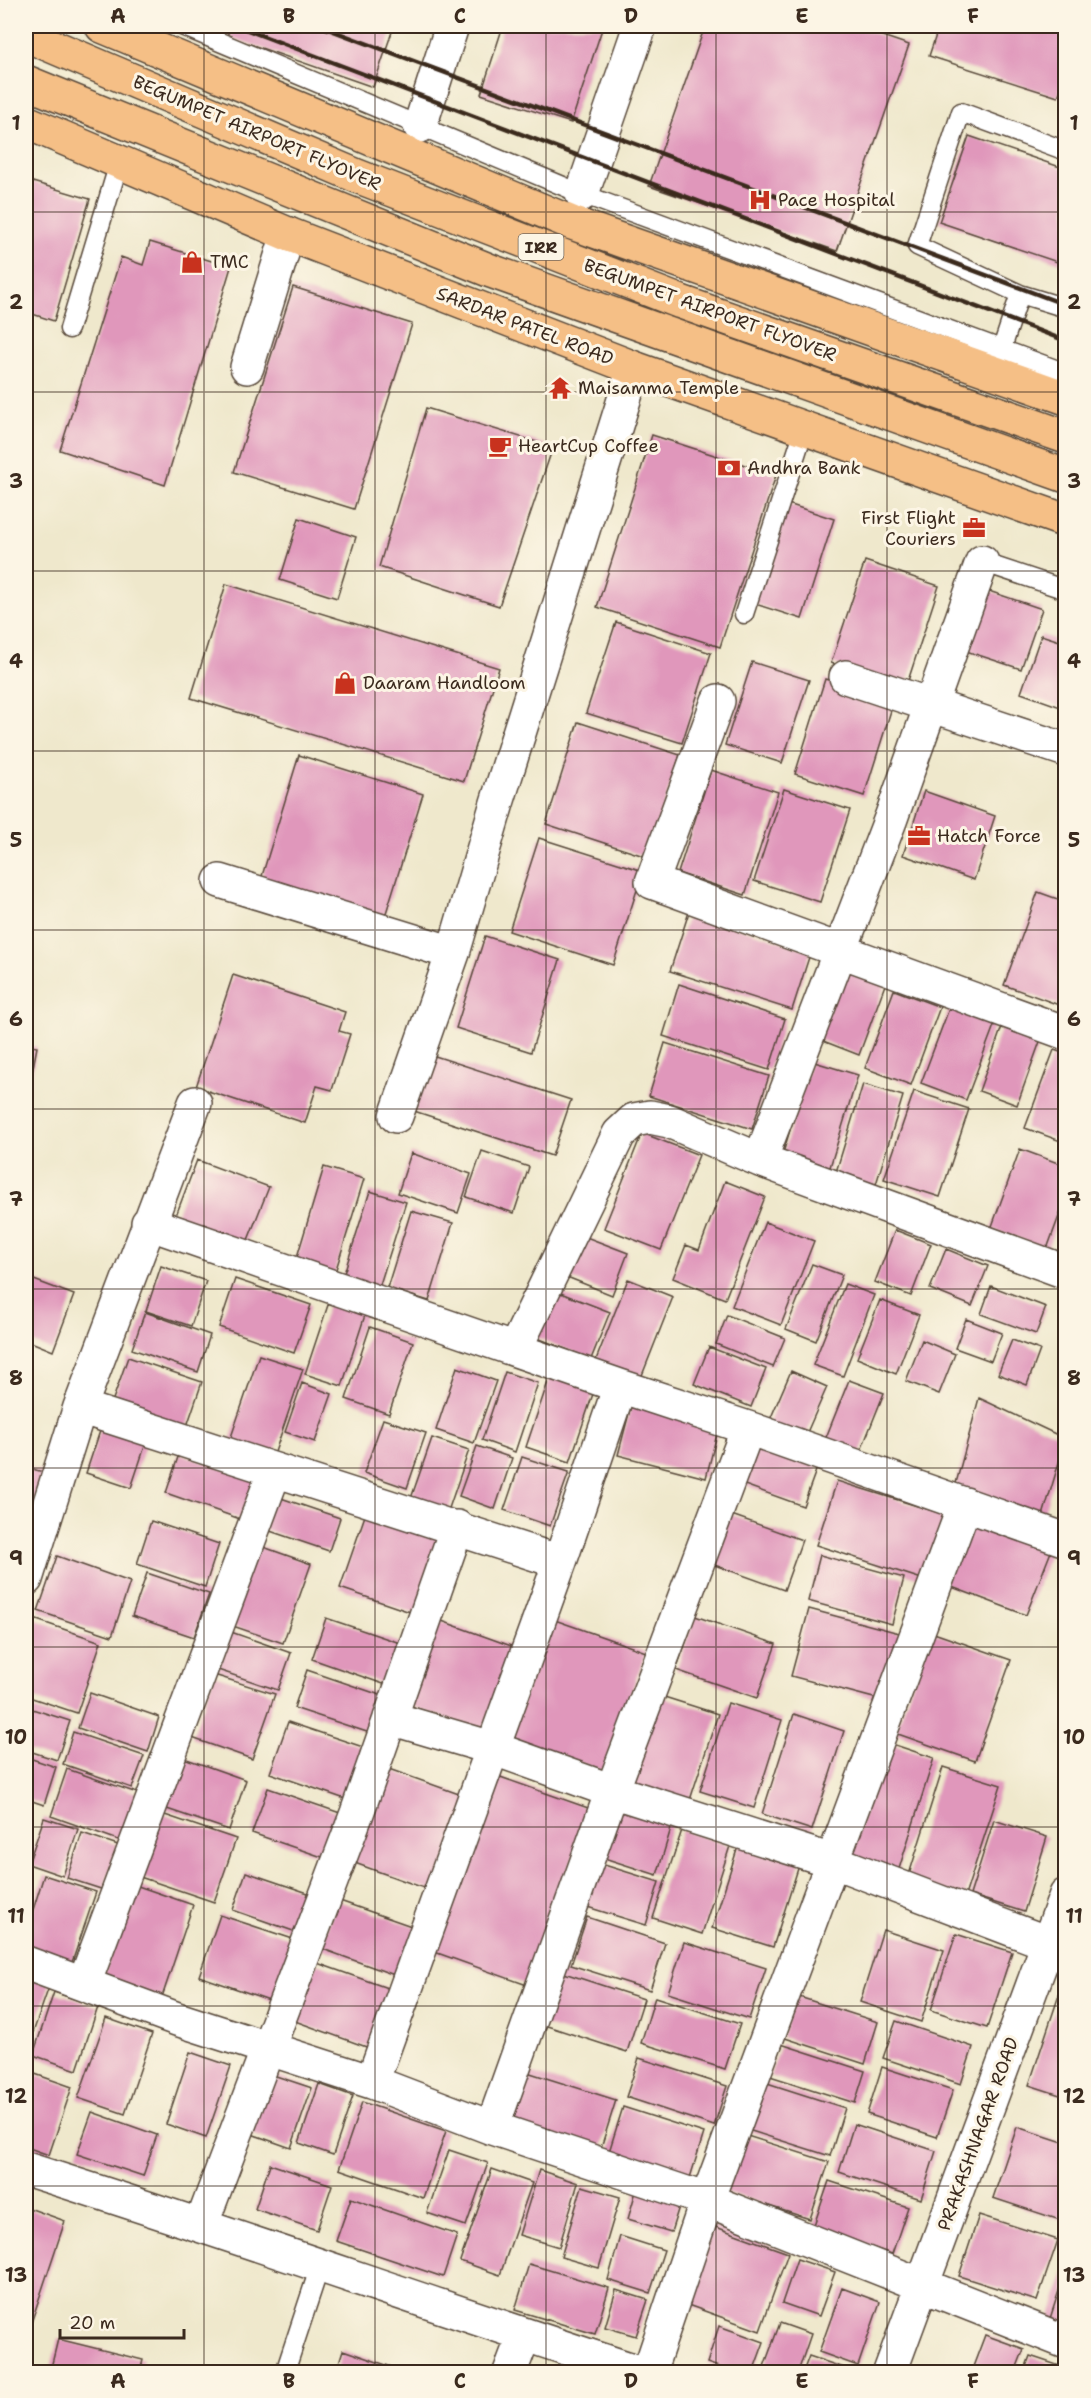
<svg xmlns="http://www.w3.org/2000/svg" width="1091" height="2398" font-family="'Shantell Sans',sans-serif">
<rect width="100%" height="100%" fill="#fcf5e5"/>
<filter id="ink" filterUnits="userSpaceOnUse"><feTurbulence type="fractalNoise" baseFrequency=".0167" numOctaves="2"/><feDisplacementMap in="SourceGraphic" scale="12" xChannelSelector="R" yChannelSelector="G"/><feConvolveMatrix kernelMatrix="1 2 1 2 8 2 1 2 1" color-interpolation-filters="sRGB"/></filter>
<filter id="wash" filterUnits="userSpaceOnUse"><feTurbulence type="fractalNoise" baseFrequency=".008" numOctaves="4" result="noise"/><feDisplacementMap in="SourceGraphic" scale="24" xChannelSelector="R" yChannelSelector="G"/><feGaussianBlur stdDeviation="1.35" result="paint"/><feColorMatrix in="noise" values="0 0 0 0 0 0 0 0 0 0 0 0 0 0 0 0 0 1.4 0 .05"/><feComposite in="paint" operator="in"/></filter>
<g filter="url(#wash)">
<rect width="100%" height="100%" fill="#efe8cc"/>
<g id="blocks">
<path fill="#e097bb" d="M231,26h163l-21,61 -146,-51z
M503,26h100l-32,97 -90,-29z
M705,26h148l56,19 -72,206 -188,-65z
M939,26h127v48l-8,23 -129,-41z
M969,136l97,33v96l-127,-43z
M26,180l64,19 -36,122 -28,-9z
M150,242l81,25 -66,218 -105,-35 61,-193 22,8z
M293,287l119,37 -58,185 -120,-37z
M426,408l127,39 -54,159 -120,-39z
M652,435l124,40 -56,172 -123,-40z
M785,503l49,16 -32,100 -50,-16z
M299,518l57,19 -19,61 -57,-18z
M865,561l74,25 -33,101 -75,-24z
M226,584l273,84 -35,113 -273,-83z
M980,588l62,21 -21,60 -61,-20z
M616,622l95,31 -29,90 -96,-30z
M1041,635l25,8v66l-45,-16z
M752,662l57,18 -27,83 -57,-18z
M825,679l69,22 -30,95 -69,-22z
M578,722l102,33 -33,102 -101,-33z
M299,755l124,39 -41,132 -124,-37z
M711,770l67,22 -33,103 -67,-22z
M784,789l66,21 -30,92 -66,-21z
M924,791l71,25 -21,64 -71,-25z
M539,838l104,33 -30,94 -104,-34z
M1038,892l28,10v86l-7,17 -55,-20z
M689,912l122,39 -19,59 -122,-39z
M485,936l75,24 -29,92 -75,-24z
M845,967l41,15 -27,73 -41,-16z
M233,975l112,37 -6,19 11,3 -18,56 -15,-4 -12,37 -109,-36z
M679,984l106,35 -16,51 -106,-34z
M894,990l46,17 -29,78 -46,-17z
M953,998l45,17 -32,85 -45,-17z
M1004,1021l38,15 -25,69 -38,-14z
M665,1043l104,33 -17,53 -103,-33z
M26,1045l11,2 -9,46h-2z
M1054,1050l12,4v89l-41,-15z
M432,1055l139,45 -19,56 -138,-45z
M811,1061l47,14 -31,102 -47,-14z
M863,1084l40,12 -30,98 -40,-12z
M914,1091l55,18 -29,88 -56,-18z
M642,1133l57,22 -38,95 -57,-22z
M1020,1149l46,17v31l-19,52 -56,-20z
M482,1151l47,16 -15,46 -48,-16z
M411,1153l60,21 -13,39 -60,-20z
M197,1160l72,27 -23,58 -71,-27z
M324,1167l40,12 -31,100 -39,-12z
M725,1181l40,16 -40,102 -52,-21 13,-33 13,5z
M370,1191l36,11 -29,92 -36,-11z
M411,1211l42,12 -24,78 -42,-13z
M765,1222l49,19 -33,84 -49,-19z
M895,1230l36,14 -20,52 -36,-14z
M573,1232l55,21 -16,42 -55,-22z
M1065,1236h1v31l-10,-3z
M946,1249l42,17 -16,40 -42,-17z
M812,1264l30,11 -26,66 -30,-12z
M161,1266l45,15 -15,45 -45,-15z
M26,1277l48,18 -21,56 -27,-11z
M235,1279l76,26 -17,48 -75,-26z
M628,1279l45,18 -36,91 -45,-18z
M845,1284l29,11 -31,81 -30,-11z
M991,1286l55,21 -10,27 -55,-20z
M545,1287l65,25 -19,47 -64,-25z
M331,1296l36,13 -25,77 -37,-12z
M880,1300l39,15 -23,59 -39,-16z
M145,1312l65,23 -12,37 -66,-23z
M727,1315l58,23 -12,29 -57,-23z
M966,1319l36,14 -11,28 -36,-13z
M370,1327l43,15 -24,72 -43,-15z
M922,1340l33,14 -16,40 -33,-13z
M1012,1340l28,10 -13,35 -29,-11z
M709,1347l57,22 -15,38 -57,-23z
M259,1355l44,14 -30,89 -44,-15z
M128,1357l74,25 -17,50 -75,-24z
M457,1367l39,14 -22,62 -38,-13z
M553,1367l44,15 -27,80 -44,-15z
M791,1371l36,16 -26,59 -35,-17z
M505,1372l33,11 -23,69 -33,-12z
M849,1380l35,13 -26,65 -35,-13z
M302,1383l30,11 -17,48 -30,-10z
M979,1398l87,41 -24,80 -90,-21z
M632,1402l87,24 -13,52 -88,-23z
M383,1419l43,14 -19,55 -43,-15z
M103,1422l45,15 -17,51 -45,-15z
M432,1438l37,12 -24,70 -37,-13z
M757,1443l61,22 -15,41 -61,-22z
M477,1446l35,12 -17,51 -36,-13z
M179,1454l78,26 -14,40 -77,-27z
M522,1457l47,15 -19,54 -46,-16z
M26,1467l17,5 -17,59z
M837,1481l109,34 -21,65 -109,-35z
M272,1495l68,23 -11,33 -68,-23z
M369,1504l77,26 -30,84 -76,-26z
M726,1513l76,27 -18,50 -75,-27z
M970,1517l82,32 -26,66 -82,-31z
M151,1521l68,23 -14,43 -68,-23z
M255,1544l56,20 -28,79 -56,-19z
M820,1555l84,23 -12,46 -84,-23z
M57,1556l73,26 -18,54 -74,-25z
M147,1573l62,21 -15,43 -62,-21z
M809,1609l94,25 -18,67 -94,-25z
M695,1616l81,28 -19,54 -81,-28z
M326,1618l80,27 -14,42 -80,-28z
M34,1619l67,23 -24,71 -51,-17v-52z
M552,1619l94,33 -43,119 -94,-33z
M439,1620l75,27 -31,85 -75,-27z
M231,1632l60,21 -13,37 -60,-20z
M931,1632l80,28 -36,101 -80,-28z
M307,1670l79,27 -13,37 -79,-26z
M214,1675l61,19 -23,65 -60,-21z
M90,1693l69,24 -11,35 -70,-24z
M658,1695l60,19 -29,89 -60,-19z
M728,1703l54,17 -28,88 -54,-17z
M26,1707l44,14 -13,39 -31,-10z
M794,1714l50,17 -32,99 -50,-16z
M288,1722l78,26 -18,52 -78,-27z
M73,1732l71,24 -12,32 -69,-24z
M886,1742l48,16 -36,114 -48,-15z
M26,1757l30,10 -12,38 -18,-6z
M181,1757l65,23 -17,50 -65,-22z
M943,1767l58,18 -37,114 -57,-18z
M386,1768l84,30 -35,94 -83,-30z
M67,1769l73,25 -16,48 -73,-26z
M492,1774l99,35 -64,176 -98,-35z
M268,1788l75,26 -15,45 -76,-26z
M617,1808l55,17 -15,50 -56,-18z
M159,1813l77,26 -22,63 -77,-26z
M44,1818l34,11 -15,47 -35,-12z
M994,1820l53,17 -23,75 -54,-17z
M682,1830l48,16 -28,88 -49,-16z
M82,1833l36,12 -14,45 -37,-12z
M741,1837l61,19 -29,91 -61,-19z
M598,1863l61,19 -13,43 -62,-19z
M246,1872l65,22 -12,39 -66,-23z
M44,1875l52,17 -27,79 -43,-14v-25z
M135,1885l58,20 -33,98 -59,-20z
M337,1900l80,28 -17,49 -80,-29z
M220,1915l82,27 -21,62 -82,-28z
M587,1917l78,26 -15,47 -79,-25z
M883,1930l61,20 -23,72 -61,-20z
M956,1934l56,18 -25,76 -56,-18z
M684,1942l82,26 -17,51 -81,-26z
M317,1963l76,27 -21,59 -77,-28z
M558,1971l86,28 -17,53 -86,-28z
M26,1975l24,9 -22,63 -2,-1z
M1065,1977h1v120l-37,-12z
M54,1992l44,15 -21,63 -44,-15z
M796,1996l82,26 -13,42 -83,-27z
M655,1997l85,27 -15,45 -84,-26z
M106,2018l46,16 -27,80 -47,-16z
M896,2021l77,26 -12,37 -78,-26z
M781,2044l84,27 -10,32 -85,-27z
M190,2052l41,14 -25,72 -40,-14z
M639,2058l88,28 -13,40 -88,-29z
M882,2067l71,23 -16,47 -70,-23z
M264,2072l48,16 -21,60 -48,-17z
M527,2072l89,28 -17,54 -89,-28z
M35,2074l37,13 -23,68 -23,-8v-46z
M764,2082l81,26 -15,48 -82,-26z
M319,2084l34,12 -20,59 -34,-12z
M362,2102l84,29 -23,67 -84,-29z
M623,2107l81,26 -15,48 -81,-26z
M92,2112l65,23 -14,41 -66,-22z
M854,2124l82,27 -15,48 -82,-27z
M1017,2127l49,16v79l-73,-24z
M744,2135l85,27 -19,57 -85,-27z
M449,2150l39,13 -22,63 -39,-13z
M270,2164l62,21 -15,45 -62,-21z
M492,2169l40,14 -32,92 -40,-14z
M539,2170l39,13 -19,64 -40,-12z
M829,2181l79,26 -16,47 -79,-26z
M638,2184l44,13 -11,35 -43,-13z
M582,2186l38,11 -21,71 -38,-11z
M351,2198l106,37 -14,42 -107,-36z
M26,2207l39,14 -35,105 -4,-1z
M979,2215l79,25 -21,61 -78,-25z
M713,2226l75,27 -28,78 -75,-27z
M620,2236l44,14 -14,43 -42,-13z
M797,2259l38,13 -16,44 -37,-13z
M529,2264l80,24 -14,46 -80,-24z
M1065,2272h1v61l-19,-5z
M842,2288l38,14 -22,64 -39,-14z
M616,2290l32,10 -12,36 -31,-9z
M780,2323l31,11 -13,38h-36z
M719,2326l45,16 -11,30h-20l-26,-9z
M985,2335l39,14 -9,23h-44z
M58,2339l85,21 -3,12h-90z
M343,2350l63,22h-70z
M809,2356l47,16h-53z
M1030,2356l36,12v4h-42z"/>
</g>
</g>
<g filter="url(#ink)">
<use href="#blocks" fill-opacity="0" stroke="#564638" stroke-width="1.5"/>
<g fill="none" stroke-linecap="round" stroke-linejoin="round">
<g stroke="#564638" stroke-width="21">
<path id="lane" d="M182,26l400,168 484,179
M1066,151l-105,-39 -44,134 103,48 46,14
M69,329l50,-166
M1001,351l19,-57
M982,562l84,28
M744,614l60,-184
M285,2372l35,-106"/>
</g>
<g stroke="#564638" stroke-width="36">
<path id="street" d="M420,126l32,-100
M582,194l58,-168
M247,367l41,-133
M846,677l220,73
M718,701l-66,181 414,151
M220,881l233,72
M396,1116l57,-163 44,-150 137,-435
M760,1160l131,-342 91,-256
M148,1223l472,163 128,42 318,112
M515,1349l104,-215 15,-14 16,-3 19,4 91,39 306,112
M80,1407l480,155
M26,1579l54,-172 115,-304
M390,1718l102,30 120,43 220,70 234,89
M26,1963l151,56 195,63 120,46 215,72 359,142
M84,1984l191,-514
M372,2082l188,-520 60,-176
M492,2128l120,-337 136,-363
M26,2169c205,64 408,137 613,203
M202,2223l155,-410 100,-286
M510,2372l14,-37
M649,2372l58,-172 258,-696
M890,2372l176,-477"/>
</g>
<g stroke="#564638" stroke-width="36">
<path id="primary" d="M102,26l470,197 494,175
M26,35l331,141 324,126 385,135
M26,82l465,189 575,205
M26,122l262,112 346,134 432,153"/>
</g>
<use href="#lane" stroke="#fff" stroke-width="18"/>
<use href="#street" stroke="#fff" stroke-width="33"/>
<use href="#primary" stroke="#f5bf86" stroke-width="33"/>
<path stroke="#3b2a1e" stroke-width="4.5" d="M237,26l829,315
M320,26l746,279"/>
</g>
</g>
<path fill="none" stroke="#3b2a1e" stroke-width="1.5" stroke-opacity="0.55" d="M204,26v2346M375,26v2346M546,26v2346M716,26v2346M887,26v2346M26,212h1040M26,392h1040M26,571h1040M26,751h1040M26,930h1040M26,1109h1040M26,1289h1040M26,1468h1040M26,1647h1040M26,1827h1040M26,2006h1040M26,2186h1040"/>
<defs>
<g id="hospital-bare" transform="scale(1.8)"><path d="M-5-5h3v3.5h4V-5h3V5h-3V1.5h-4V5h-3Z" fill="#c8321e" stroke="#fcf5e5" stroke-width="2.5" paint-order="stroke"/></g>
<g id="shop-bare" transform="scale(1.8)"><path d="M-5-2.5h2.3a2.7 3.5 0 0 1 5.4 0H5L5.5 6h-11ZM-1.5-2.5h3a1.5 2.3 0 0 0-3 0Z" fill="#c8321e" stroke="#fcf5e5" stroke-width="2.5" paint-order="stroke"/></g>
<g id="temple-bare" transform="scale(1.8)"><path d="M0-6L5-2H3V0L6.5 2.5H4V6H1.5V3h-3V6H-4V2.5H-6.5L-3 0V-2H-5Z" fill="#c8321e" stroke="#fcf5e5" stroke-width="2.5" paint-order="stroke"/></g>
<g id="cafe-bare" transform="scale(1.8)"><path d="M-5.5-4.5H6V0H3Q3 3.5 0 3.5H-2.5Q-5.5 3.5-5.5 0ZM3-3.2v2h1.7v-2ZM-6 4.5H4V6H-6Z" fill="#c8321e" stroke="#fcf5e5" stroke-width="2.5" paint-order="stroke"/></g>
<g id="bank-bare" transform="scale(1.8)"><path d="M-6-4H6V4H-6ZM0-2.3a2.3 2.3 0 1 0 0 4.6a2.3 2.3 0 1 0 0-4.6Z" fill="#c8321e" stroke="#fcf5e5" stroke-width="2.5" paint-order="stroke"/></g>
<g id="office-bare" transform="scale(1.8)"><path d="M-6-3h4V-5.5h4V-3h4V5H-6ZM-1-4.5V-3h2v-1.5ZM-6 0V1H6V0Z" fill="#c8321e" stroke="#fcf5e5" stroke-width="2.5" paint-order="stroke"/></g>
</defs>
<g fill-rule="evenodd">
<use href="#hospital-bare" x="760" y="200"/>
<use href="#shop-bare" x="192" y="262"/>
<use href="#temple-bare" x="560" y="388"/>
<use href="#cafe-bare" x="500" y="446"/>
<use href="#bank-bare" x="729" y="468"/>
<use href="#office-bare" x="974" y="528"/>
<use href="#shop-bare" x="345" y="683"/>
<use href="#office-bare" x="919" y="836"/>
</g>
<g text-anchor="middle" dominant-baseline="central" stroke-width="6" stroke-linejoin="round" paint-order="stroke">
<rect fill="#fcf5e5" stroke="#75675a" stroke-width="1.5" x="518.5" y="234" width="45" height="26" rx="4.5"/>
<g font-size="16" font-weight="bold" fill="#3b2a1e">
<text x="541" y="247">IRR</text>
</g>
<g font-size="18" fill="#3b2a1e" stroke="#fcf5e5">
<text transform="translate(257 133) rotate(23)">BEGUMPET AIRPORT FLYOVER</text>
<text transform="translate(710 310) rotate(20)">BEGUMPET AIRPORT FLYOVER</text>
<text transform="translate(525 326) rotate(21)">SARDAR PATEL ROAD</text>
<text transform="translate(978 2134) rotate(-70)">PRAKASHNAGAR ROAD</text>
</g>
<g font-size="18" fill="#3b2a1e" stroke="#fcf5e5" text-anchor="start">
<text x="778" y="200">Pace Hospital</text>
<text x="210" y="262">TMC</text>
<text x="578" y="388">Maisamma Temple</text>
<text x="518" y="446">HeartCup Coffee</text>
<text x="747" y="468">Andhra Bank</text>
<text x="956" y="518" text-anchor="end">First Flight<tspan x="956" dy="21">Couriers</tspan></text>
<text x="363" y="683">Daaram Handloom</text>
<text x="937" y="836">Hatch Force</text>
</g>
</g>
<rect width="1091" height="2398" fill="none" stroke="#fcf5e5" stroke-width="66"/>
<path d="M60 2329v9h124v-9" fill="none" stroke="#3b2a1e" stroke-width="3"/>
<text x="69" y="2329" font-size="18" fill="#3b2a1e" stroke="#fcf5e5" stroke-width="4.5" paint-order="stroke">20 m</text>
<rect x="33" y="33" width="1025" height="2332" fill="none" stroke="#3b2a1e" stroke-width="2"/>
<g font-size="20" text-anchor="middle" font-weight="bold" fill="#3b2a1e">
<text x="118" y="23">A</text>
<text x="289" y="23">B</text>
<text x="460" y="23">C</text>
<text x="631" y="23">D</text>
<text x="802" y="23">E</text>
<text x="973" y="23">F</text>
<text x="16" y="130">1</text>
<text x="1074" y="130">1</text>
<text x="16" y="309">2</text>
<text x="1074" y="309">2</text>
<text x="16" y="488">3</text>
<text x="1074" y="488">3</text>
<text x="16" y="668">4</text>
<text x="1074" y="668">4</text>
<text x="16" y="847">5</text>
<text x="1074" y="847">5</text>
<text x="16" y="1026">6</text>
<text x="1074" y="1026">6</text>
<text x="16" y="1206">7</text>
<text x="1074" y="1206">7</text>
<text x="16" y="1385">8</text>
<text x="1074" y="1385">8</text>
<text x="16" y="1565">9</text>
<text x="1074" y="1565">9</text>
<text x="16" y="1744">10</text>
<text x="1074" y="1744">10</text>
<text x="16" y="1923">11</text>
<text x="1074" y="1923">11</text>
<text x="16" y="2103">12</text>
<text x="1074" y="2103">12</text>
<text x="16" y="2282">13</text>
<text x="1074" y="2282">13</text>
<text x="118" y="2388">A</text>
<text x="289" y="2388">B</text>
<text x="460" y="2388">C</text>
<text x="631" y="2388">D</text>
<text x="802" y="2388">E</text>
<text x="973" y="2388">F</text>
</g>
</svg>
